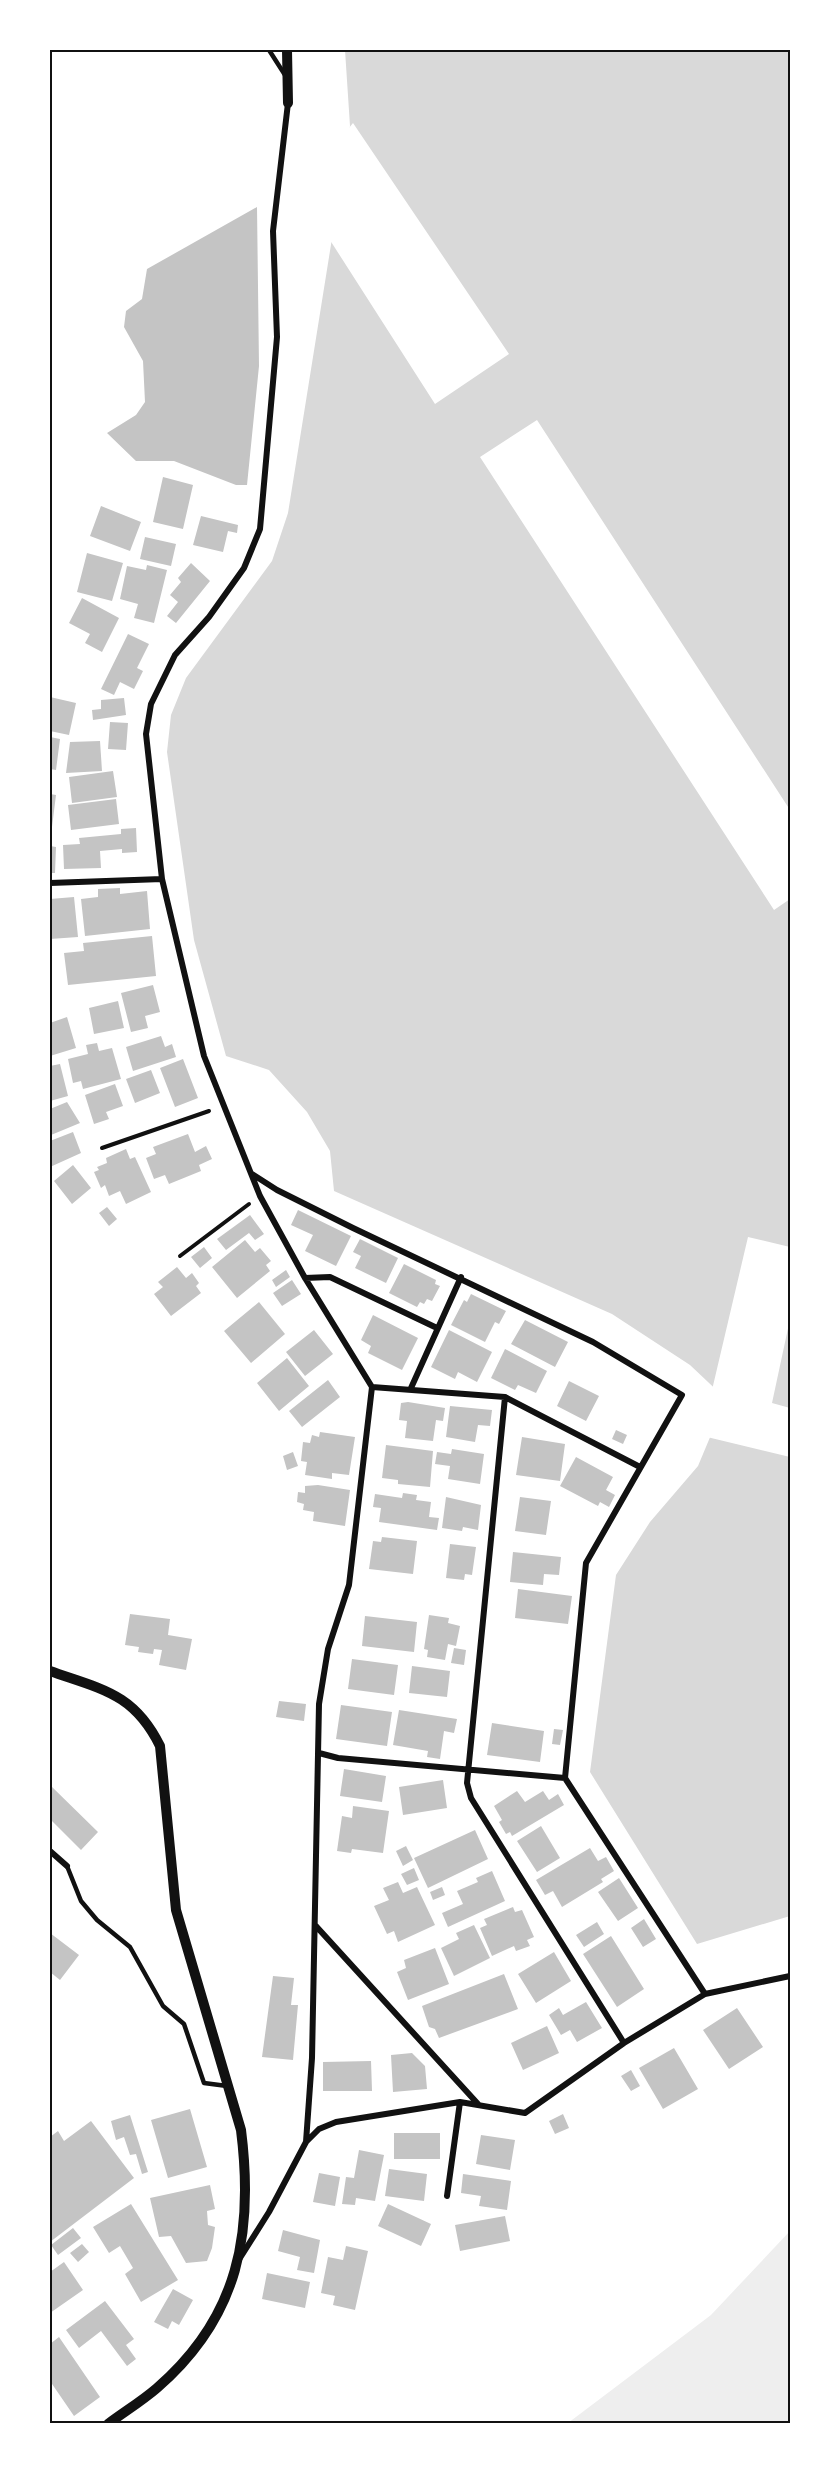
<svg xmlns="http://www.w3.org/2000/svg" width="840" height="2473" font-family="'Titillium Web',sans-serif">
<rect width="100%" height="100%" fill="#fff"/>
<path fill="#eee" d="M790,2231v192h-222l143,-108z"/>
<path fill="#d9d9d9" d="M345,50h445v1866l-93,28 -107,-172 26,-197 34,-53 48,-56 28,-67 -36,-34 -78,-51 -278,-123 -4,-40 -23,-39 -38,-42 -43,-14 -32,-116 -27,-188 4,-37 15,-37 86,-117 16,-48 62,-387z"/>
<path fill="#fff" d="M353,123l156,231 -74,50 -107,-167 17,-104z
M537,420l253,390v89l-16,11 -294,-453z
M748,1237l42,10v72l-18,84 18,5v49l-83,-20 16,-37 -11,-10z"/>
<path fill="#c4c4c4" d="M257,207l2,159 -12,119h-11l-62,-24h-38l-29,-28 29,-18 9,-13 -2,-41 -19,-34 2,-16 16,-12 5,-30z
M163,477l30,8 -10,44 -30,-7z
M101,506l40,16 -11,29 -40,-15z
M201,516l37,9 -1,8 -9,-2 -5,21 -30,-7z
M145,537l31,7 -5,22 -31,-7z
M87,553l36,10 -11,38 -35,-9z
M191,563l19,18 -34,42 -9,-7 11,-14 -8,-7 11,-13 -3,-4z
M147,565l20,5 -13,53 -20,-5 4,-14 -18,-5 7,-33 19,4z
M82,598l37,20 -17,34 -17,-9 5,-9 -21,-11z
M128,634l21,10 -12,24 6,3 -9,18 -14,-7 -6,13 -13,-6z
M50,697l26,6 -7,32 -19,-4z
M124,698l2,17 -33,5 -1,-10 9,-1v-9z
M110,722l18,1 -2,27 -18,-1z
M50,737l10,2 -4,31 -6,-1z
M100,741l2,30 -36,2 4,-31z
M113,771l4,26 -45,6 -3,-26z
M50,794l6,1 -4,32h-2z
M116,799l3,25 -48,6 -3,-25z
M136,828l1,24 -15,1v-4l-22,2 1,17 -37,1 -1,-24 17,-1 -1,-6 42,-4v-5z
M50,846l6,1 -1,26h-5z
M120,888v6l27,-3 3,38 -65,7 -4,-37 17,-2v-8z
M74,897l4,40 -28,2v-40z
M152,936l4,40 -88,9 -4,-32 20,-2 -1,-8z
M153,985l7,27 -15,4 3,12 -17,4 -10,-39z
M118,1001l6,27 -30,6 -5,-26z
M67,1017l9,31 -26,8v-33z
M161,1036l4,11 7,-3 4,13 -43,14 -7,-24z
M97,1043l2,8 13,-3 9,31 -38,10 -2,-8 -8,2 -5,-24 20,-5 -2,-9z
M183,1059l15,39 -23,9 -15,-39z
M60,1064l8,32 -18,5v-35z
M151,1070l9,23 -25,10 -9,-24z
M115,1084l8,22 -17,6 3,7 -15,5 -9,-29z
M67,1102l13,21 -29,12 -1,-26z
M73,1132l8,21 -31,14v-26z
M188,1134l7,18 11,-6 6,13 -13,6 2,6 -32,13 -4,-9 -11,4 -8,-21 10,-4 -3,-7z
M126,1149l4,10 5,-2 16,35 -25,12 -6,-13 -11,5 -4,-11 -4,3 -7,-16 5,-2 -2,-3 10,-4 -1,-5z
M73,1165l18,23 -19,16 -18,-23z
M107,1207l10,12 -8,7 -10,-13z
M298,1210l53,26 -15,30 -31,-15 8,-16 -22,-10z
M250,1215l14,19 -9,6 -6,-7 -23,17 -9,-11z
M360,1239l38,19 -12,25 -31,-15 6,-12 -8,-4z
M245,1240l10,12 5,-4 11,13 -5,4 4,6 -33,27 -25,-31z
M204,1247l8,11 -12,10 -9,-11z
M404,1264l32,16 -1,4 5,2 -8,15 -5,-2 -3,5 -4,-2 -3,5 -28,-14z
M177,1267l9,11 6,-5 7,10 -3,3 5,7 -30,23 -17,-22 9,-7 -5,-5z
M286,1270l4,7 -14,10 -4,-7z
M292,1280l9,14 -19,12 -9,-13z
M471,1294l35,17 -7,13 -4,-2 -10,20 -34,-17 13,-25 3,2z
M259,1302l26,32 -34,29 -27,-32z
M373,1315l45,23 -16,32 -34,-17 3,-7 -10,-6z
M525,1320l43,22 -13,25 -44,-23z
M314,1330l19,24 -28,22 -19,-24z
M449,1330l43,22 -15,30 -19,-10 -3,7 -24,-12z
M505,1349l42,22 -11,22 -18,-8 -3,5 -24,-12z
M287,1358l22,28 -30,25 -22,-28z
M328,1380l12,17 -38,30 -13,-16z
M569,1381l30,15 -13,25 -29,-15z
M408,1402l37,6 -2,13 -7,-1 -3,21 -28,-3 2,-17 -8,-1 2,-17z
M450,1406l42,4 -2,16 -12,-1 -3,17 -29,-5z
M616,1430l11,5 -4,9 -11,-5z
M320,1432l35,5 -6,38 -17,-2v6l-27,-4 2,-13 -6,-1 2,-19 7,1 2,-8 7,2z
M522,1437l43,7 -5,37 -44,-6z
M386,1445l47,6 -3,36 -32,-3v-4l-16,-2z
M452,1449l32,5 -4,30 -32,-5 2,-13 -15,-2 2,-12 14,2z
M293,1452l5,14 -11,4 -4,-14z
M576,1457l37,20 -7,13 9,5 -6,12 -9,-5 -2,4 -38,-20z
M318,1485l32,5 -5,36 -32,-5 1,-9 -11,-2 1,-6 -7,-2 1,-10 7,1v-7z
M403,1493l14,2 -1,5 15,2 -2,15 10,1 -2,12 -58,-8 2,-14 -8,-1 2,-13 27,4z
M446,1497l35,8 -3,25 -15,-3 -1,4 -20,-3z
M520,1497l31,4 -5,34 -31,-4z
M382,1537l35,4 -4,33 -44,-5 4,-28 8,1z
M450,1544l26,3 -4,28 -7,-1 -1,6 -18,-2z
M513,1552l48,5 -2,18 -15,-1 -1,11 -33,-3z
M518,1589l54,7 -4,28 -53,-6z
M130,1614l40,5 -2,16 24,4 -6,31 -27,-5 3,-15 -8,-1 -1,5 -15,-2 1,-5 -14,-2z
M429,1615l20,3 -1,5 12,3 -4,20 -8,-2 -3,16 -18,-3 1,-7 -4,-1z
M365,1616l52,6 -3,30 -52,-6z
M454,1648l12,2 -2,15 -13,-2z
M352,1659l46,6 -4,30 -46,-6z
M412,1666l38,5 -3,26 -38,-4z
M279,1701l27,3 -2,17 -28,-4z
M341,1705l51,7 -5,34 -51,-7z
M399,1710l58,9 -3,14 -10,-2 -4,28 -13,-2 1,-6 -35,-6z
M492,1723l52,8 -4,31 -53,-7z
M554,1729l9,1 -3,15 -8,-1z
M344,1769l42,7 -4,26 -42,-6z
M443,1780l4,28 -44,7 -4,-28z
M50,1785l48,47 -17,18 -31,-31z
M517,1791l8,11 18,-11 6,9 9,-6 6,11 -52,31 -2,-4 -4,2 -7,-12 3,-2 -8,-14z
M353,1806l36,5 -6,42 -31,-4 -1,4 -14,-2 5,-35 10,2z
M541,1826l19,32 -23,14 -20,-31z
M475,1830l13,29 -60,29 -14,-30z
M406,1846l7,14 -10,6 -7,-15z
M590,1848l8,13 8,-4 8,14 -13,8 2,3 -41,25 -9,-16 -8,4 -9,-15z
M414,1868l5,12 -12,5 -6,-11z
M492,1871l13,30 -57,26 -6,-14 21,-9 -6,-13 21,-9 -2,-4z
M619,1878l19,30 -20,13 -20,-29z
M398,1882l5,11 14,-6 18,38 -37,17 -4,-11 -7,3 -13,-28 15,-6 -6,-12z
M442,1887l3,8 -12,5 -3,-8z
M513,1907l2,5 7,-2 12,27 -7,3 3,6 -14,5 -2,-5 -22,10 -12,-28 7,-3 -3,-6z
M644,1919l12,20 -13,8 -12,-19z
M597,1922l7,12 -20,13 -8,-12z
M474,1925l16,33 -36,18 -13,-28 18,-9 -3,-6z
M50,1933l29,22 -19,25 -10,-8z
M611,1936l33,53 -27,18 -34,-53z
M435,1948l14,36 -41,16 -11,-28 9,-4 -2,-8z
M554,1952l17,29 -35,22 -18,-29z
M504,1974l14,35 -79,29 -4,-9 -6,-2 -7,-21z
M273,1976l21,2 -3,27h7l-5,55 -31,-3z
M586,2002l16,26 -25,14 -7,-12 -9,5 -12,-20 10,-7 4,7z
M737,2008l26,39 -34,22 -26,-39z
M547,2026l12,27 -36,17 -12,-27z
M674,2048l24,41 -35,20 -24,-41z
M412,2053l13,13 2,23 -34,3 -2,-37z
M371,2061l1,30h-49v-29z
M631,2070l9,16 -9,5 -10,-15z
M190,2109l17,58 -39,11 -17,-58z
M563,2114l6,14 -14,6 -6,-13z
M130,2115l18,57 -6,2 -6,-20 -6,1 -6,-18 -8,3 -5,-19z
M91,2121l43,57 -84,64v-105l8,-6 6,10z
M394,2133h46v26h-46z
M481,2135l34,5 -5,30 -34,-6z
M359,2150l25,5 -9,46 -19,-3 -1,7 -13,-1 4,-27 8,1z
M389,2169l38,5 -3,27 -39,-5z
M319,2173l21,4 -5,29 -22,-4z
M463,2174l48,7 -4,29 -28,-4 2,-10 -20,-3z
M210,2185l5,24 -8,2 1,14 7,2 -3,21 -5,13 -21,2 -15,-27 -12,1 -9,-39z
M131,2204l47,76 -37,22 -16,-28 8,-6 -13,-22 -11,7 -16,-26z
M388,2204l43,20 -10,22 -43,-20z
M505,2216l5,25 -50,10 -5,-26z
M73,2228l8,10 -23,17 -7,-10z
M283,2230l37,10 -6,33 -17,-3 3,-13 -22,-6z
M82,2244l7,8 -11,10 -8,-9z
M346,2246l22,5 -13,59 -22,-5 2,-9 -14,-3 7,-36 15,3z
M64,2262l19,28 -33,23v-41z
M267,2273l43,9 -5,26 -43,-9z
M173,2289l20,11 -14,25 -7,-4 -4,8 -14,-7z
M105,2301l29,38 -8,6 10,14 -9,7 -26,-35 -22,17 -13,-18z
M59,2337l41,60 -26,19 -24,-35v-37z"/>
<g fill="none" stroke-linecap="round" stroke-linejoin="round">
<path stroke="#111" stroke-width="4" d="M102,1148l107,-37
M180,1256l69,-52"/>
<path stroke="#111" stroke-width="4.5" d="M269,50l16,25
M67,1866l14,35 16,19 33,27 33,59 21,18 20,59 23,3"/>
<path stroke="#111" stroke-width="6" d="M288,103l-15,128 4,106 -17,192 -16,39 -35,49 -34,38 -24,49 -5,30 16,145 42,177 56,140 45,82 67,109 -23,198 -21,64 -9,55 -7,354 -6,84
M50,883l112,-4
M252,1174l25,16 76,38 240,114 89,53 -96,168 -21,215 140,216
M305,1278l25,-1 107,51
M372,1387l133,10 135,70
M411,1388l50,-111
M505,1397l-38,386 4,15 153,245
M319,1753l19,5 227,20
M50,1851l17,15
M315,1925l163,179
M447,2196l13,-94
M240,2258l29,-46 37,-70 13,-13 17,-7 124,-20 65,11 99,-70 81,-49 85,-18"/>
<path stroke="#111" stroke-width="10" d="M287,50l1,53
M50,1671c51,18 84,22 110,75l16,164 65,220c13,103 -2,187 -84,258 -15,13 -33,24 -49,36"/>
</g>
<rect width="840" height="2473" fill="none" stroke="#ffffff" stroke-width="102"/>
<rect x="51" y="51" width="738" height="2371" fill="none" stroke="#111" stroke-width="2"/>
</svg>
